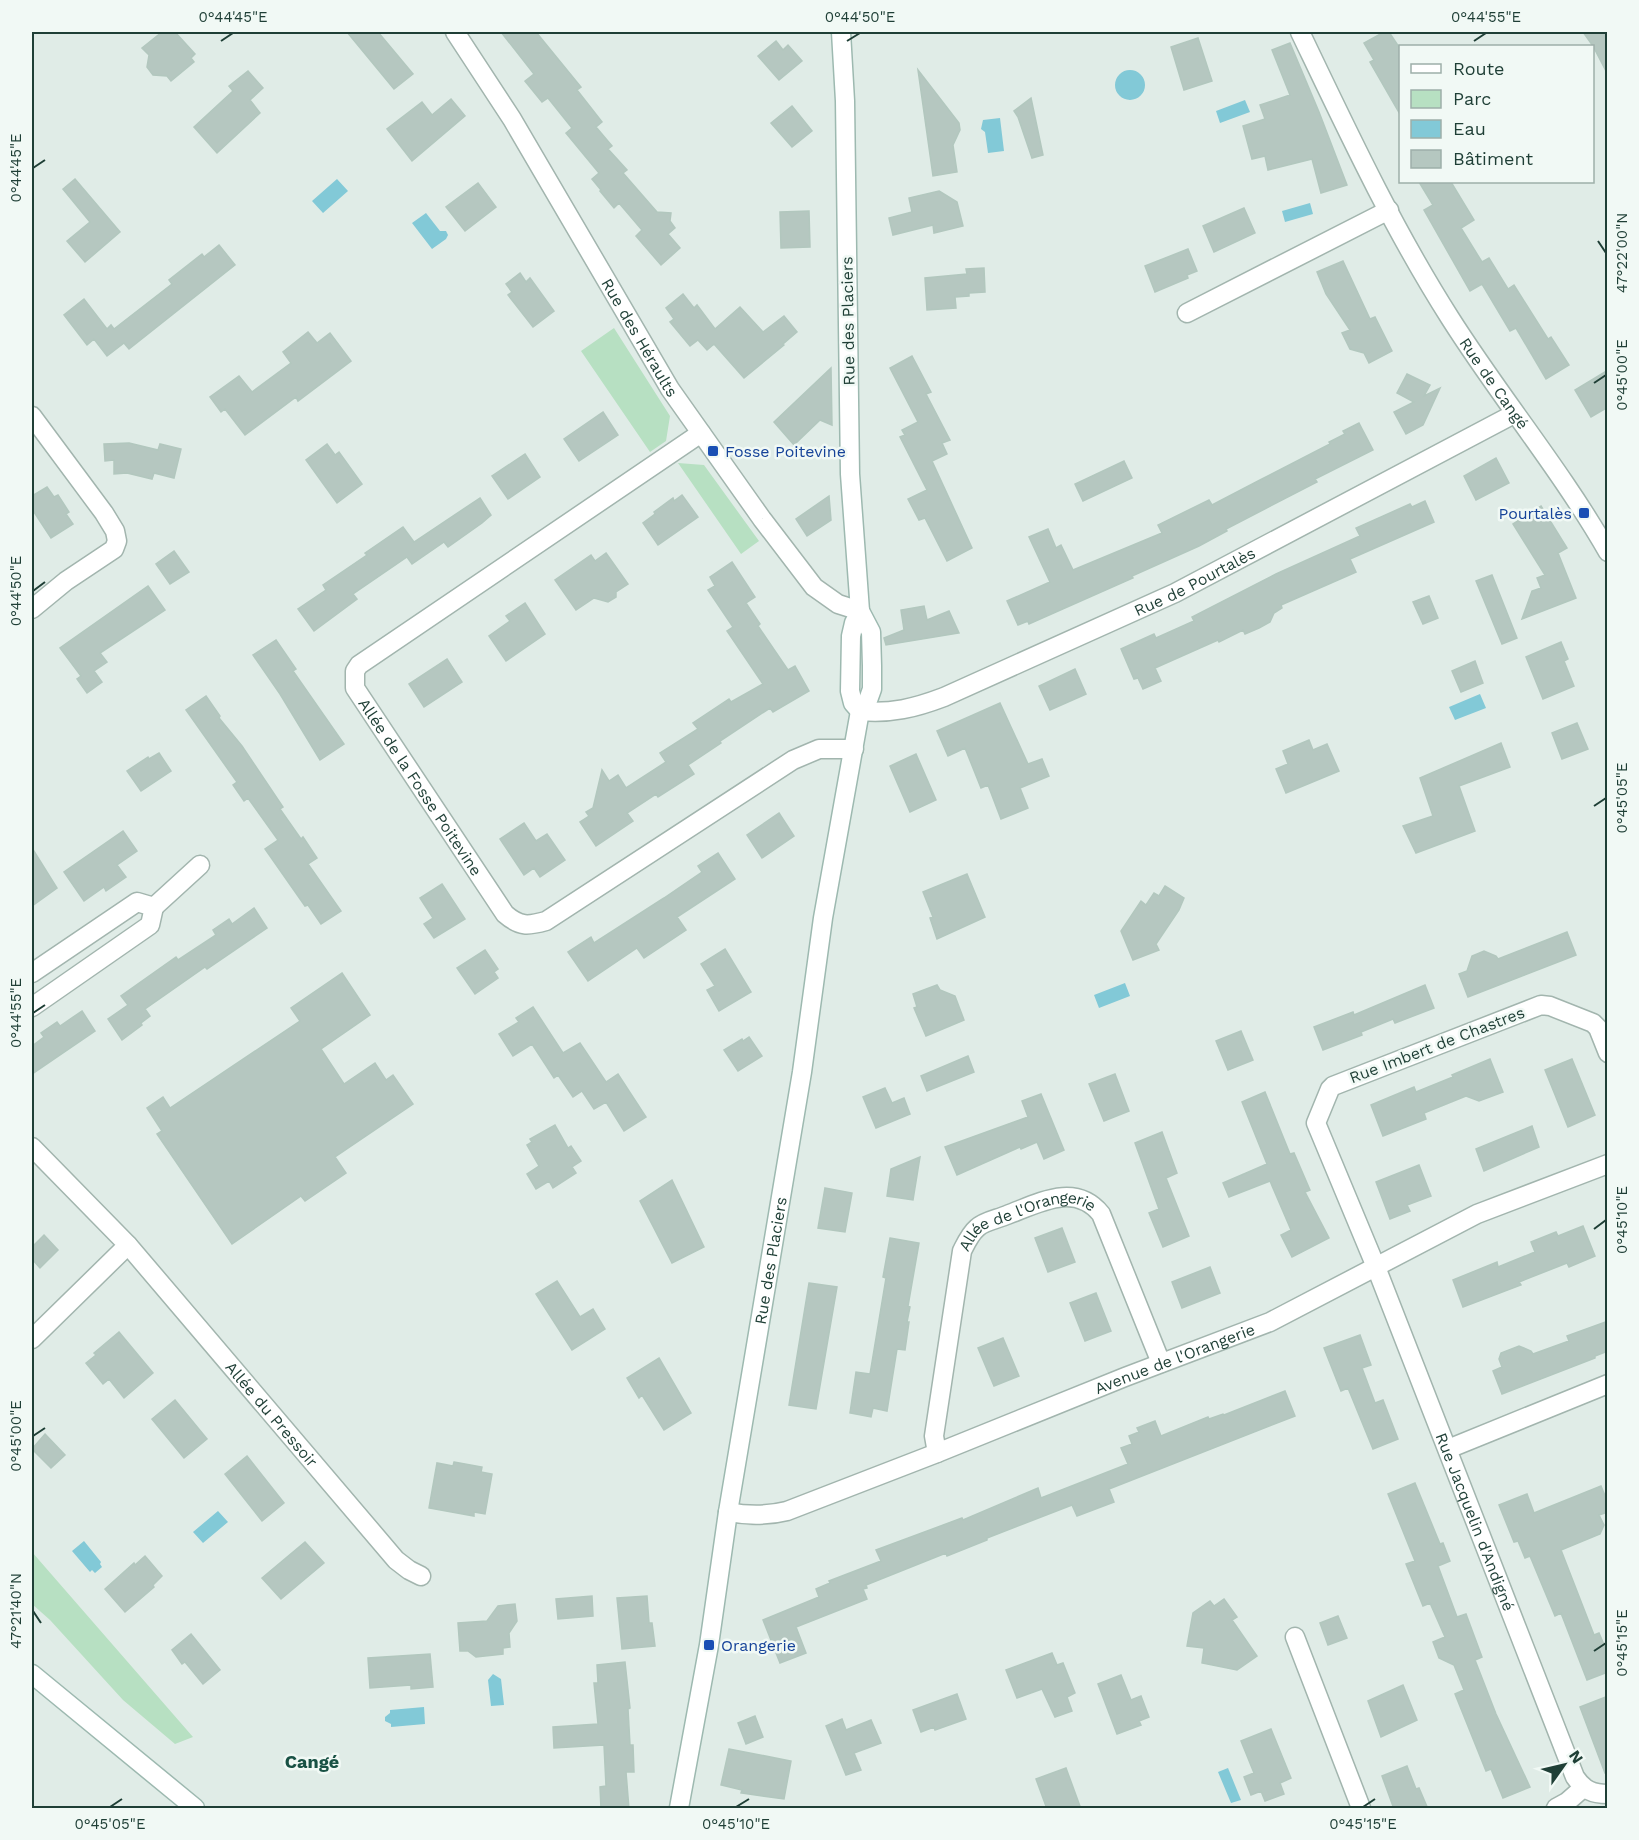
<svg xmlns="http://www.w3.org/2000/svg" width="1639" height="1840" font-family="'Work Sans',sans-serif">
<rect width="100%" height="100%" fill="#e0ece7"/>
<path fill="#b7e0c2" d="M614,328l56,88 -4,25 -16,11 -69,-101z
M678,463l26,2 55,76 -18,13z
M32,1552l161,185 -18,7 -52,-44 -73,-80 -18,-16z"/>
<path fill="#82c9d7" d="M1115 85a15 15 0 1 1 30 0a15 15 0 1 1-30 0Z
M1245,100l5,12 -30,11 -4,-12z
M1000,118l4,33 -16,2 -3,-21 -4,-3 2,-9z
M337,179l11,12 -25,22 -11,-12z
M1310,203l3,11 -28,8 -3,-11z
M426,213l14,18h6l2,4 -2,4 -14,10 -20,-26z
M1480,694l6,14 -31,12 -6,-13z
M1125,983l5,13 -31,12 -5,-13z
M218,1511l10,11 -25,21 -10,-11z
M84,1541l17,21 -1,2 2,3 -7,6 -3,-3 -2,2 -18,-21z
M493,1674l8,5 3,26 -13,1 -3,-26z
M424,1707l1,17 -34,3v-3l-6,-3v-4l5,-4v-3z
M1228,1768l13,32 -10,3 -13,-31z"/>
<path fill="#b5c7c0" stroke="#b2c7be" stroke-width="1.5" d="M162,32h13l20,22 -4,4 3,4 -23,19 -4,-5 -14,-1 -6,-8 2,-12 -7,-7z
M347,32h31l35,42 -19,15z
M501,32h35l45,55 -4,3 25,32 -6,5 16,19 -4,3 19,21 -4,3 34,39 14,1 -1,8 5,7 -7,6 12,14 -19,17 -25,-29 6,-6 -23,-27 -5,5 -14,-17 1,-1 -9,-11 7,-6 -33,-40 6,-5 -24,-30 -6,4 -17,-21 9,-7z
M1384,32h5l12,18v66l-31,-54 4,-2 -10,-17z
M1583,32h25v43l-15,-29z
M1198,38l14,43 -28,9 -13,-43z
M776,41l7,9 5,-5 14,16 -23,19 -21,-24z
M1290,43l29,69 28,73 -26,8 -9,-34 -44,11 -3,-14 -13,3 -9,-33 22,-7 -5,-14 30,-10 -18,-45z
M918,70l41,53 1,7 -7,15 4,27 -24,4z
M248,71l15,17 -13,12 10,13 -43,40 -23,-26 39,-36 -4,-5z
M1031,98l12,57 -11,3 -14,-41 -4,-6z
M451,99l14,17 -53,45 -25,-32 35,-27 10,13z
M792,106l20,25 -20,16 -21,-24z
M75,179l45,53 -35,30 -18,-21 23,-19 -27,-33z
M1419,182h32l23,38 -13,8 21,34 7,-4 19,31 6,-4 34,54 3,-2 18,28 -23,14 -30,-51 -6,3 -28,-47 -12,7 -46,-81 9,-5z
M478,183l18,24 -31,24 -19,-24z
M939,191l18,11 6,24 -29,7 -1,-8 -40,10 -4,-17 23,-6 -3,-14z
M1244,208l11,25 -41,19 -11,-26z
M809,211l1,36 -29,1 -1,-36z
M219,245l16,20 -106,84 -5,-6 -17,13 -13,-17 -7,6 -23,-30 20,-16 23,30 4,-4 3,4 58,-45 -3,-4 33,-26 2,3z
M1188,249l9,22 -10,4 1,3 -33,14 -10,-26z
M1343,261l27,58 5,-2 17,34 -23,12 -5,-10 -14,-4 -8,-16 8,-3 -24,-36 -9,-22z
M984,268l1,24 -16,1v3l-14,1 1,11 -29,2 -2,-32 42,-4 -1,-5z
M520,273l6,9 4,-4 24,33 -21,16 -25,-32 4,-3 -6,-8z
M683,294l11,14 3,-3 18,24 25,-22 23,25 21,-16 13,16 -14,12 1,1 -40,33 -30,-34 -7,6 -9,-10 -8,6 -20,-24 4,-3 -8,-11z
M308,332l9,11 13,-10 21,28 -53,40 -2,-4 -51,38 -20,-26 -4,3 -11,-15 29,-21 13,16 39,-29 -8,-11z
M912,356l19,36 -5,2 24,46 -8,3 5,11 -15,7 40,87 -25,13 -22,-43 -6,2 -11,-21 19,-9 -27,-53 5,-2 -3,-5 16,-8 -28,-54z
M831,368l1,57 -12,-5 -26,25 -20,-23z
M1608,370v37l-17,10 -16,-27z
M1407,374l23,11 -6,11 16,-8 -17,37 -17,9 -12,-22 20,-10 -17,-9z
M603,412l15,23 -39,26 -15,-22z
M1359,423l14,27 -58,29 2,3 -91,47 1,2 -28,15 -67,30 1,2 -104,46 -1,-3 -10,4 -11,-24 43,-19 -21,-45 19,-8 8,19 5,-3 12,25 89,-37 -4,-8 51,-25 3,5 48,-25 70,-36 -1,-2 16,-8 -2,-3z
M129,443l29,7 2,-6 21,5 -7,29 -20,-5 -2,6 -25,-6 -13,1v-14l-9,1 -1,-17z
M327,444l8,11 4,-3 23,32 -25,19 -31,-43z
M525,454l15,23 -32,22 -16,-23z
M1496,458l13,25 -33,17 -12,-24z
M1124,461l8,17 -49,23 -8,-17z
M47,487l7,10 4,-2 11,17 -3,2 7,10 -22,14 -19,-29v-13z
M682,495l16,22 -40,28 -15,-22 12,-9 -1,-2 19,-14 1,3z
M829,496l2,24 -24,16 -11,-17z
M480,498l11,17 -9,8 -34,24 -4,-5 -32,22 -5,-7 -54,37 4,5 -43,32 -16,-22 28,-19 -3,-5 44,-30 -2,-2 38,-26 11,15z
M1425,501l9,21 -84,37 6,13 -75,33 1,3 -8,5 -4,9 -11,6 -14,6 -2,-4 -24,12 -1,-2 -63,28 6,13 -18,8 -5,-11 -4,1 -13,-30 33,-15 2,4 38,-17 -2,-4 84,-43 84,-38 -4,-8 54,-24 2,3z
M1541,506l26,42 -9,5 18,45 -54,21 10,-28 9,-3 -4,-10 8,-3 -32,-51z
M174,551l15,21 -19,12 -14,-20z
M606,553l22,31 -12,8v5l-8,5 -14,-4 -18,12 -21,-30 36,-25 4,6z
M732,562l23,35 -9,6 14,21 -2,2 30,44 7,-4 14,25 -36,21 -3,-4 -50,33 1,2 -33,22 6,9 -36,23 -2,-3 -29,19 6,8 -37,25 -16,-24 9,-6 -3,-4 7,-4 9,-38 7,11 9,-6 8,13 40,-26 -6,-9 38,-24 -5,-6 36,-24 2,3 32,-18 -36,-53 6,-4 -25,-37 7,-4 -5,-9z
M1492,575l25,63 -15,6 -26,-63z
M148,586l17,24 -65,43 7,9 -13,9 8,11 -15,11 -10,-14 4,-3 -21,-28z
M1429,596l9,22 -15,6 -10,-22z
M525,603l20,31 -39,27 -17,-25 21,-15 -4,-5z
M924,606l3,14 22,-9 10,22 -73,12 -2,-7 20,-8 -3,-20z
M276,640l20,29 -3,2 51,73 -24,16 -40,-66 -27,-39z
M1561,642l7,17 -4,2 10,25 -31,13 -17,-42z
M447,659l15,23 -38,25 -15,-23z
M1475,661l8,22 -22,9 -9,-21z
M1075,669l11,25 -36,16 -11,-24z
M206,696l14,20 -1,2 23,28 41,61 -3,2 21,30 2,-2 14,21 -9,6 33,47 -20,13 -13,-19 -3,1 -40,-57 13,-9 -30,-42 -4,3 -11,-16 4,-3 -51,-72z
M1000,703l28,61 14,-5 7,17 -29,12 8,20 -27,11 -13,-34 -7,3 -16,-40 -17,8 -11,-25z
M1577,723l11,26 -26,10 -10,-26z
M1309,740l4,10 14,-6 12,27 -53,22 -10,-24 12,-5 -5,-13z
M1501,743l9,24 -51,19 16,45 -59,22 -13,-27 30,-10 -13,-38z
M159,753l12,18 -30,20 -14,-20 21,-14 1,2z
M916,754l20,46 -26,12 -20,-46z
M779,813l15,23 -32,22 -15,-23z
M524,823l12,18 11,-7 18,26 -25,17 -6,-9 -10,7 -24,-36z
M123,831l14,20 -20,14 9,12 -20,14 -2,-4 -20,14 -20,-29z
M32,848l25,40 -25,18z
M718,853l17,26 -58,38 9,13 -42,28 -7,-10 -49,33 -20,-29 23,-15 3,6 70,-45 38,-26 -4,-6z
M967,874l18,43 -48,22 -7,-21 3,-1 -10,-25z
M442,884l23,35 -31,19 -10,-14 9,-6 -13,-20z
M1165,886l19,12 -5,12 -23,34 3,6 -26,10 -12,-29 20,-30 5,4 8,-12 5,3z
M254,908l13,20 -60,41 -2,-2 -60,42 5,7 -9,7 1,2 -20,15 -14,-21 20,-14 -7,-9 55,-39 2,3 38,-25 -3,-5 16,-11 3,5z
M1567,932l9,23 -108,42 -9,-23 8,-3 5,-15 12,-5 12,5 2,3z
M725,949l26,43 -32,19 -12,-21 8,-4 -14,-22z
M485,950l13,19 -4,3 4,6 -23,16 -18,-26z
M342,973l28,42 -49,34 23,35 31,-21 11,17 7,-5 20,29 -78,53 11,16 -41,28 -4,-5 -69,48 -75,-110 5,-3 -15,-23 16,-11 7,11 130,-87 -9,-13z
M937,985l3,5 15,6 9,24 -38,16 -12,-28 3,-1 -4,-13z
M1425,985l9,23 -39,15 -2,-4 -32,13 1,3 -39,15 -9,-23 39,-15 1,3z
M533,1007l30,46 17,-10 26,39 12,-8 28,43 -22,14 -18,-29 -12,7 -12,-18 -9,6 -15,-22 -4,3 -22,-34 -19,12 -14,-22 20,-12 -3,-4z
M82,1011l13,20 -63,43v-28l12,-9 -3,-4 16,-11 3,4z
M1241,1031l12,29 -25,10 -12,-29z
M749,1037l13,19 -24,15 -14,-21 18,-11 1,2z
M968,1056l6,16 -47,19 -6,-15z
M1490,1059l13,33 -24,9 -13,-5 -42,17 2,6 -43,17 -12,-31 43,-18 2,5 37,-15 -1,-2z
M1572,1059l23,56 -27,12 -23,-57z
M1115,1074l14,37 -25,10 -15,-37z
M885,1088l7,15 12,-5 6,16 -34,14 -13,-31z
M1265,1092l25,62 4,-1 16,37 -5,2 24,46 -37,19 -11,-22 10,-5 -21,-49 -41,16 -6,-14 44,-19 -25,-62z
M1041,1094l23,56 -20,9 -7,-17 -16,7 -1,-2 -63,28 -12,-28 83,-30 -6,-16z
M555,1125l13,23 3,-2 10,15 -9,6 4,6 -23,15 -4,-7 -13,8 -9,-15 12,-8 -12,-21 5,-3 -2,-3z
M1532,1126l7,21 -55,24 -8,-22z
M1162,1132l15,41 -11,5 23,58 -26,11 -14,-34 10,-4 -24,-66z
M920,1157l-7,43 -26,-4 4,-27z
M1419,1165l12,31 -24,9 3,6 -20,8 -14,-37z
M672,1180l32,67 -32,16 -32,-62z
M825,1188l27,5 -7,39 -27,-4z
M1583,1226l12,30 -26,11 -2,-4 -48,19 2,3 -58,22 -10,-27 44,-18 1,5 37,-15 -4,-10 25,-10 2,4z
M1062,1228l13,34 -27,10 -13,-34z
M44,1235l14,15 -18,18 -8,-9v-12z
M890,1238l29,5 -11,63 2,1 -3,15h2l-4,28 -8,-1 -10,62 -14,-3 -2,9 -21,-4 6,-41 14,2 16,-96 -3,-1z
M1210,1267l10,26 -38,15 -10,-26z
M557,1281l23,36 13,-8 12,20 -33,21 -36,-56z
M809,1283l28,4 -21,122 -27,-4z
M1096,1293l15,38 -26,10 -15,-38z
M1608,1321v30l-13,5v2l-93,36 -9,-23 9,-4 -3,-8 2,-6 18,-7 12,5 2,3 36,-13 -2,-5z
M119,1332l34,41 -29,25 -15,-19 -6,5 -17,-21 10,-8 -2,-2z
M1360,1335l11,30 -9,3 13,35 8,-3 15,39 -25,10 -25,-61 -7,3 -17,-43z
M1003,1338l16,38 -25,10 -16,-38z
M659,1358l32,55 -27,17 -22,-35 -3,3 -12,-20z
M1285,1391l10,25 -186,73 5,13 -37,14 -5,-11 -85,33v2l-40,16 -1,-3 -80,32 1,3 -4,1 4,10 -71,28 10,26 -26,10 -17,-43 56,-23 -3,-8 14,-6 -1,-2 52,-20 -5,-11 86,-32 1,2 75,-32 3,10 87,-34 -7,-16 11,-4 -3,-8 10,-4 -2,-4 18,-7 6,15 47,-19 1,2 14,-5 1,1z
M175,1400l32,39 -23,19 -32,-39z
M45,1434l20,21 -14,13 -19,-19z
M247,1456l37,47 -22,18 -37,-47z
M454,1462l28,5 -1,5 11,2 -7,40 -11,-2v4l-45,-8 8,-45 16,3z
M1415,1483l25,61 3,-1 7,18 -12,5 19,51 9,-3 16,43 -7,3 21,54 34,73 -27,11 -12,-29 -5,2 -31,-77 9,-4 -10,-25 -15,-7 -6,-16 12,-5 -15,-34 -7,3 -17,-42 9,-3 -27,-67z
M1601,1486l7,17v9l-9,3 5,10 -4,9 -39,16 33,85 5,-2 9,21v18l-21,8 -26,-67 -6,3 -25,-60 -5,2 -7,-17 -4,1 -15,-37 28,-11 7,19z
M305,1542l19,21 -43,36 -19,-21z
M145,1556l17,20 -9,9 1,2 -29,25 -20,-23 29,-26 1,2z
M592,1596l1,20 -35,3 -2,-20z
M647,1596l2,27h3l3,23 -33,3 -5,-51z
M1224,1599l13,18 -5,3 25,36 -20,14 -35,-7 2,-15 -17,-2 6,-33 17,-12 4,5z
M515,1604l2,17 -8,12 1,14 -7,1v6l-27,3 -8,-6h-8l-2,-28 29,-2 11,-15z
M1338,1616l9,22 -19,7 -8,-22z
M191,1634l29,36 -17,14 -18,-22 -3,2 -10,-14z
M1052,1653l5,12 6,-2 12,30 -8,4 5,14 -17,6 -13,-28 -25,9 -11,-28z
M430,1654l3,33 -22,2v-4l-41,3 -2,-30z
M625,1662l5,46 -2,1 2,36h3l1,27h-8l3,37h-28l-1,-22 6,-1 -2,-41 -50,3 -1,-21 45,-3 -4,-41h4l-1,-18z
M1121,1675l10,25 10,-4 8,21 -10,4 2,4 -24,9 -19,-50z
M1403,1685l14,35 -36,17 -13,-36z
M957,1694l9,25 -31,11 -1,-3 -13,5 -8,-22z
M1608,1696v76l-3,1 -25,-66z
M755,1716l8,21 -17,7 -8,-21z
M842,1719l4,11 25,-10 10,23 -27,10 7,17 -15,5 -20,-49z
M1271,1729l20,49 -11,5 4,11 -19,7 -4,-10 -10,4 -7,-18 10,-4 -13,-32z
M729,1749l62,12 -7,38 -43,-6 1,-3 -21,-5z
M1407,1766l9,23 3,-1 9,21h-34l-12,-33z
M1066,1768l15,41h-34l-11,-30z"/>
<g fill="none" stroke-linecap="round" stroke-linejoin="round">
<g stroke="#a2b5ae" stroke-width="21">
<g id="street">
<path id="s1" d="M455,32l57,87 158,270 92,130 52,68 24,17 22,7"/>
<path id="s2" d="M1300,32c46,96 92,195 150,286 50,79 111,152 158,234"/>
<path d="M1187,313l202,-103"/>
<path d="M32,416l72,97 11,18 2,10 -3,8 -48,32 -34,28"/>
<path id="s3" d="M701,433l-342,232 -4,6v17l150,226c15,13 23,12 41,7l247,-161 26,-11h35"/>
<path id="s4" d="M860,711c31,3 55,-3 84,-14l231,-104 339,-179"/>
<path d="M154,907l46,-42"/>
<path d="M32,973l105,-71 17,5 -4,18 -118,82"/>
<path id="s5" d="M1608,1053l-10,-25 -5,-5 -43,-17 -9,-1 -208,81 -3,3 -14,34 60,144 199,510c9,13 17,17 33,17"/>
<path d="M32,1147l96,98 -96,94"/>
<path id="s6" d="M128,1245l268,315 13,10 12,6"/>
<path d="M1448,1449l160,-65"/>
<path id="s7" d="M937,1453l-3,-17 28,-185c4,-8 8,-17 15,-23 7,-7 21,-9 30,-13 32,-12 68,-33 94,-1l60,149"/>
<path id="s8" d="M728,1512c21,4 39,4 59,-1l150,-58 188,-76 145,-55 207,-108 131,-50"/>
<path d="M1295,1637l66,171"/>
<path d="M1556,1808l11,-6 16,-14"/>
</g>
</g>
<g stroke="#9db9b0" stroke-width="21">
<g id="secondary">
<path d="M860,711l-7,-8 -3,-12 1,-55 3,-13 6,-12"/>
<path d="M32,1674l163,134"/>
<path id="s9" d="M679,1808l30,-163 19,-133 74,-440 21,-154 37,-207 7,-8 5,-14v-23l-1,-34 -11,-21 -10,-137 -5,-373 -4,-69"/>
</g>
</g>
<use href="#street" stroke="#fff" stroke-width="18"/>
<use href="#secondary" stroke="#fff" stroke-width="18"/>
</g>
<path fill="none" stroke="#1f3f36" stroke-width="2" d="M221,41l12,-8M847,41l13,-8M1474,41l12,-8M33,168l12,-8M1598,241l8,12M1594,383l12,-8M33,591l12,-9M1594,806l12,-8M33,1013l12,-8M1594,1229l12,-9M33,1436l12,-8M33,1611l8,12M1594,1651l12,-8M110,1807l12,-8M736,1807l13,-8M1363,1807l12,-8"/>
<g fill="#1a4fb4" stroke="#f1f9f5" stroke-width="2">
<rect x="707" y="445" width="12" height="12" rx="3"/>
<rect x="1578" y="507" width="12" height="12" rx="3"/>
<rect x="703" y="1639" width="12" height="12" rx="3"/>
</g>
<g text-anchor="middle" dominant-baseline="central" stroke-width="5" stroke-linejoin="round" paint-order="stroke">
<g font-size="16" fill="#1f3f36" stroke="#f1f9f5">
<text transform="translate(848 321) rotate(-91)">Rue des Placiers</text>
<text stroke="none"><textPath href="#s1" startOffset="357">Rue des Héraults</textPath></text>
<text stroke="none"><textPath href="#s2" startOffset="402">Rue de Cangé</textPath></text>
<text stroke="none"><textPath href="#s4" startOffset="362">Rue de Pourtalès</textPath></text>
<text stroke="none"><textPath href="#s3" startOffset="556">Allée de la Fosse Poitevine</textPath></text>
<text transform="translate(1437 1045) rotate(-21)">Rue Imbert de Chastres</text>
<text stroke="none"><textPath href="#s7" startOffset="282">Allée de l'Orangerie</textPath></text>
<text stroke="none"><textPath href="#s9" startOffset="555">Rue des Placiers</textPath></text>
<text stroke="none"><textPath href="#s8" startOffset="476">Avenue de l'Orangerie</textPath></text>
<text stroke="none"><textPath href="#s6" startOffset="222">Allée du Pressoir</textPath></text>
<text stroke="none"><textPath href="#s5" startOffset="783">Rue Jacquelin d'Andigné</textPath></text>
</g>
<g font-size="16" fill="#164399" stroke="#f1f9f5" text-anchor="start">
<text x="725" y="451">Fosse Poitevine</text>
<text x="1572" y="513" text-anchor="end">Pourtalès</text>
<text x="721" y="1645">Orangerie</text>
</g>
<g font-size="18" font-weight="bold" fill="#195245" stroke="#f1f9f5">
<text x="312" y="1761">Cangé</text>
</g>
</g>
<rect width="1639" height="1840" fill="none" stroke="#f1f9f5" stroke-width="66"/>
<rect x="1399" y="45" width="195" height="138" fill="#f1f9f5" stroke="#9dafa9" stroke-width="1.5"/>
<rect x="1411" y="64" width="30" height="9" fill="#ffffff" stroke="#9dafa9" stroke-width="1.5"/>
<text x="1453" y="75" font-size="18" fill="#1f3f36">Route</text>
<rect x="1411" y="90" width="30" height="18" fill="#b7e0c2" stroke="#9dafa9" stroke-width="1.5"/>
<text x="1453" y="105" font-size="18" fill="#1f3f36">Parc</text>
<rect x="1411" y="120" width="30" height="18" fill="#82c9d7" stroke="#9dafa9" stroke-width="1.5"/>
<text x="1453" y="135" font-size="18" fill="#1f3f36">Eau</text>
<rect x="1411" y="150" width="30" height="18" fill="#b5c7c0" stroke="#9dafa9" stroke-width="1.5"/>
<text x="1453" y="165" font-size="18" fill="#1f3f36">Bâtiment</text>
<g transform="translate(1564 1765) rotate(56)" stroke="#f1f9f5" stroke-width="4.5" paint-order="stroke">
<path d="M0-4.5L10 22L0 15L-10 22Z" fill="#1f3f36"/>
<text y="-9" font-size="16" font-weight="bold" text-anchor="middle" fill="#1f3f36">N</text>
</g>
<rect x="33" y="33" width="1573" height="1774" fill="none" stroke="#1f3f36" stroke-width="2"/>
<g font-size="15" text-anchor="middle" fill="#1f3f36">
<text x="233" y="22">0°44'45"E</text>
<text x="860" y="22">0°44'50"E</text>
<text x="1486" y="22">0°44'55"E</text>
<text transform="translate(16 168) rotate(-90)" y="5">0°44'45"E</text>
<text transform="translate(1622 253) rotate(-90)" y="5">47°22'00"N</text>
<text transform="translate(1622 375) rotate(-90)" y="5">0°45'00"E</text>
<text transform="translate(16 591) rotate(-90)" y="5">0°44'50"E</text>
<text transform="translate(1622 798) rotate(-90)" y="5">0°45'05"E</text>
<text transform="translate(16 1013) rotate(-90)" y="5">0°44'55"E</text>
<text transform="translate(1622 1220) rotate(-90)" y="5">0°45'10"E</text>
<text transform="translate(16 1436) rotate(-90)" y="5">0°45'00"E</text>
<text transform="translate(16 1611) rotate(-90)" y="5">47°21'40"N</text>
<text transform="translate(1622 1643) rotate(-90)" y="5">0°45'15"E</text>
<text x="110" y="1829">0°45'05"E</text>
<text x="736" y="1829">0°45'10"E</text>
<text x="1363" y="1829">0°45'15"E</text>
</g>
</svg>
